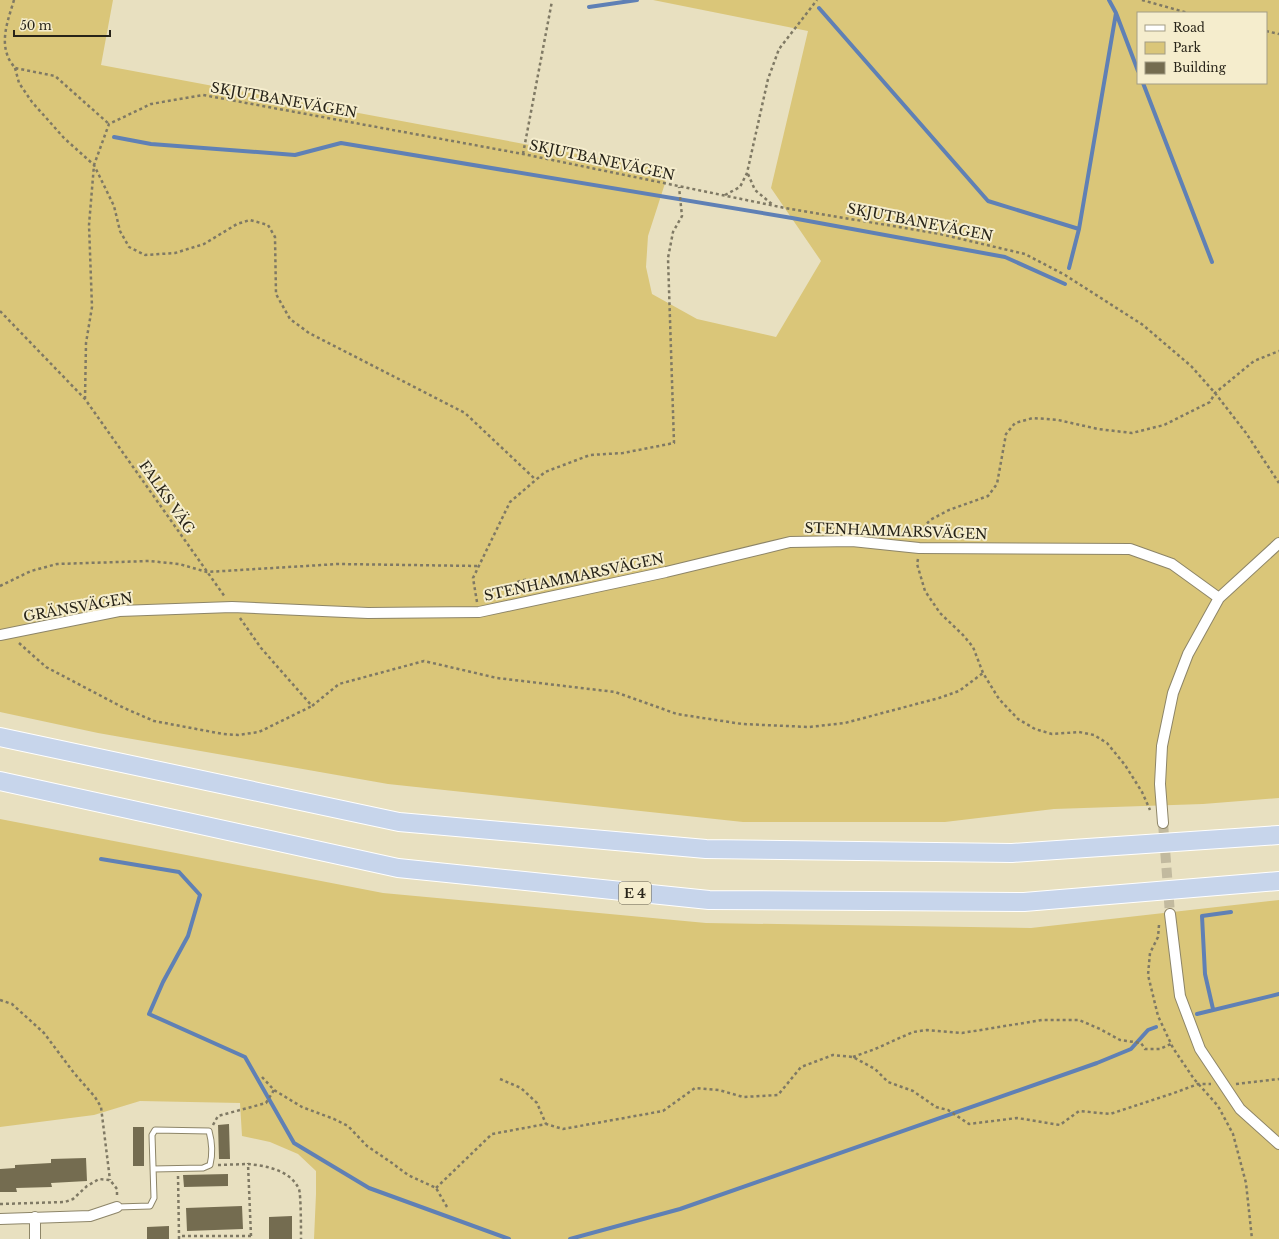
<svg xmlns="http://www.w3.org/2000/svg" width="1279" height="1239" font-family="'Libre Baskerville',serif">
<rect width="100%" height="100%" fill="#e8e0c0"/>
<path fill="#dac679" fill-rule="evenodd" d="M0,0h113l-12,65 568,106 -21,65 -2,31 6,27 45,25 79,18 45,-76 -50,-73 37,-157 -155,-31h626v798l-76,6 -149,5 -109,13h-202l-355,-38 -290,-51 -98,-21zM1138,13h128v70h-128z
M0,819l383,74 323,30 325,5 248,-28v339h-965l2,-45v-23l-18,-17 -28,-12 -28,-6 -2,-33 -100,-2 -46,14 -94,12z"/>
<g fill="none" stroke-linecap="round" stroke-linejoin="round">
<path stroke="#5f80b5" stroke-width="4" d="M1109,0l7,13 22,58
M589,7l48,-7
M819,8l169,193 91,28
M1143,83l69,179
M114,137l37,7 144,11 46,-12 451,75 213,39 60,27
M1069,268l10,-39 37,-216
M101,859l78,13 21,23 -12,41 -25,46 -14,32 96,43 49,86 75,45 140,51
M1213,1009l-8,-35 -3,-58 29,-4
M1197,1014l82,-20
M570,1239l110,-30 417,-146 34,-14 17,-19 8,-3"/>
</g>
<path fill="#746c50" d="M229,1124l1,35h-11l-1,-34z
M133,1127h11v39h-11z
M86,1158l1,23 -36,2 1,4 -36,1 1,4h-17v-23l15,-1v-3l36,-2v-4z
M228,1174v12l-44,1 -1,-12z
M242,1206l1,23 -56,2 -1,-23z
M292,1216v23h-23v-22z
M169,1226v13h-22v-12z"/>
<g fill="none" stroke-linecap="round" stroke-linejoin="round">
<path stroke="#c2ba9f" stroke-width="10" stroke-dasharray="10 5" stroke-linecap="butt" d="M1163,823l7,91"/>
<g stroke="#8d8568" stroke-width="7">
<path id="service" d="M117,1207l33,-1 4,-8 -2,-63 3,-5 54,1c3,11 4,22 1,34l-7,3 -50,1"/>
</g>
<g stroke="#8d8568" stroke-width="12">
<path id="minor" d="M0,635l119,-24 113,-4 136,6 111,-1 187,-40 124,-30 62,-1 67,7 211,1 42,15 47,34
M1163,823l-3,-39 2,-38 11,-53 15,-39 31,-56 60,-55
M1170,914l10,82 20,53 40,60 39,35
M35,1217v22
M0,1219l90,-3 27,-9"/>
</g>
<g stroke="#fff" stroke-width="20">
<path id="motorway" d="M0,737l399,85 307,27 306,4 267,-18
M0,781l398,87 311,32 315,2 255,-21"/>
</g>
<path stroke="#7f7964" stroke-width="2.5" stroke-dasharray="3 3" stroke-linecap="butt" d="M14,0c-5,17 -13,37 -7,54 1,5 5,10 8,14l40,8 54,48
M1142,0l46,13
M1266,31l13,3
M15,68l4,15 13,19 32,36 30,27 20,41 6,25 9,16 16,8 30,-2 29,-9 33,-20 13,-4 18,5 7,12 1,57 14,25 19,14 156,80 71,67
M523,154l29,-153
M748,174l7,16 18,15
M725,195l15,-8 7,-14 21,-94 11,-30 38,-49
M0,311l85,88 140,198
M85,399l1,-56 6,-36 -3,-82 5,-60 15,-41 42,-20 52,-9 320,59 262,54 155,26 85,20 40,21 78,50 48,41 24,27 31,40 33,50
M917,538v-2l13,-16 19,-10 39,-14 9,-12 9,-50 9,-11 18,-5 25,2 40,9 34,4 32,-8 46,-23 5,-9 39,-32 25,-10
M918,559l-1,5 8,27 15,22 23,22 10,12 10,26 16,26 19,20 17,10 17,5 27,-2 15,3 13,8 18,22 17,27 8,18
M0,586l31,-15 26,-7 92,-3 30,3 28,8 131,-8 141,2
M507,596c1,-11 14,-18 25,-16 5,1 11,4 16,6
M477,602l-4,-24 37,-76 35,-30 45,-17 33,-2 51,-10 -6,-185 5,-26 9,-16 -3,-29
M240,618l21,30 51,58 27,-22 85,-23 73,17 118,14 62,22 65,10 67,3 36,-4 94,-25 20,-7 24,-18
M19,643l27,24 78,41 30,13 69,13 15,1 21,-3 53,-26
M1159,925l-1,12 -8,16 -2,22 10,41 15,32 21,31 24,27 15,28 13,49 6,56
M0,1000l12,4 32,29 30,40 21,24 6,10 9,73
M853,1057l22,-8 38,-17 14,-2 35,3 80,-13h37l21,9 20,11 21,3 4,6h15l11,-5
M262,1077l12,13 28,17 32,12 14,7 19,20 25,17 16,12 28,13 11,19
M500,1079l21,9 16,15 9,21
M1236,1084l43,-5
M213,1125l5,-9 48,-13 8,-13
M218,1165l30,-1
M178,1176l1,60
M436,1188l56,-54 54,-10 17,5 100,-18 32,-23 24,2 24,7 35,-2 23,-28 32,-12 20,2 22,12 13,13 25,9 23,16 12,3 21,14 48,-6 43,7 19,-14 31,3 64,-21 24,-9h13
M0,1204l65,-2 8,-3 14,-13 12,-7 11,1 7,9v7
M251,1236l-3,-72c19,2 42,6 51,25 2,6 2,41 2,50
M179,1239v-3h72v3"/>
<use href="#service" stroke="#fff" stroke-width="5"/>
<use href="#minor" stroke="#fff" stroke-width="10"/>
<use href="#motorway" stroke="#c7d5eb" stroke-width="18"/>
</g>
<g text-anchor="middle" dominant-baseline="central" stroke-width="4" stroke-linejoin="round" paint-order="stroke">
<rect fill="#f5edcd" stroke="#66604f" stroke-width="1" x="619" y="882" width="32" height="22" rx="3"/>
<g font-size="13" font-weight="bold" fill="#282419">
<text x="635" y="893">E 4</text>
</g>
<g font-size="14" fill="#282419" stroke="#f5edcd">
<text transform="translate(284 100) rotate(10)">SKJUTBANEVÄGEN</text>
<text transform="translate(602 160) rotate(12)">SKJUTBANEVÄGEN</text>
<text transform="translate(920 222) rotate(11)">SKJUTBANEVÄGEN</text>
<text transform="translate(167 497) rotate(55)">FALKS VÄG</text>
<text transform="translate(896 531) rotate(2)">STENHAMMARSVÄGEN</text>
<text transform="translate(574 577) rotate(-12)">STENHAMMARSVÄGEN</text>
<text transform="translate(78 607) rotate(-10)">GRÄNSVÄGEN</text>
</g>
</g>
<rect x="1137" y="12" width="130" height="72" fill="#f5edcd" stroke="#a39d85"/>
<rect x="1145" y="25" width="20" height="6" fill="#ffffff" stroke="#a39d85"/>
<text x="1173" y="32" font-size="12" fill="#282419">Road</text>
<rect x="1145" y="42" width="20" height="12" fill="#dac679" stroke="#a39d85"/>
<text x="1173" y="52" font-size="12" fill="#282419">Park</text>
<rect x="1145" y="62" width="20" height="12" fill="#746c50" stroke="#a39d85"/>
<text x="1173" y="72" font-size="12" fill="#282419">Building</text>
<path d="M14 30v6h96v-6" fill="none" stroke="#282419" stroke-width="2"/>
<text x="20" y="30" font-size="12" fill="#282419" stroke="#f5edcd" stroke-width="3" paint-order="stroke">50 m</text>
</svg>
